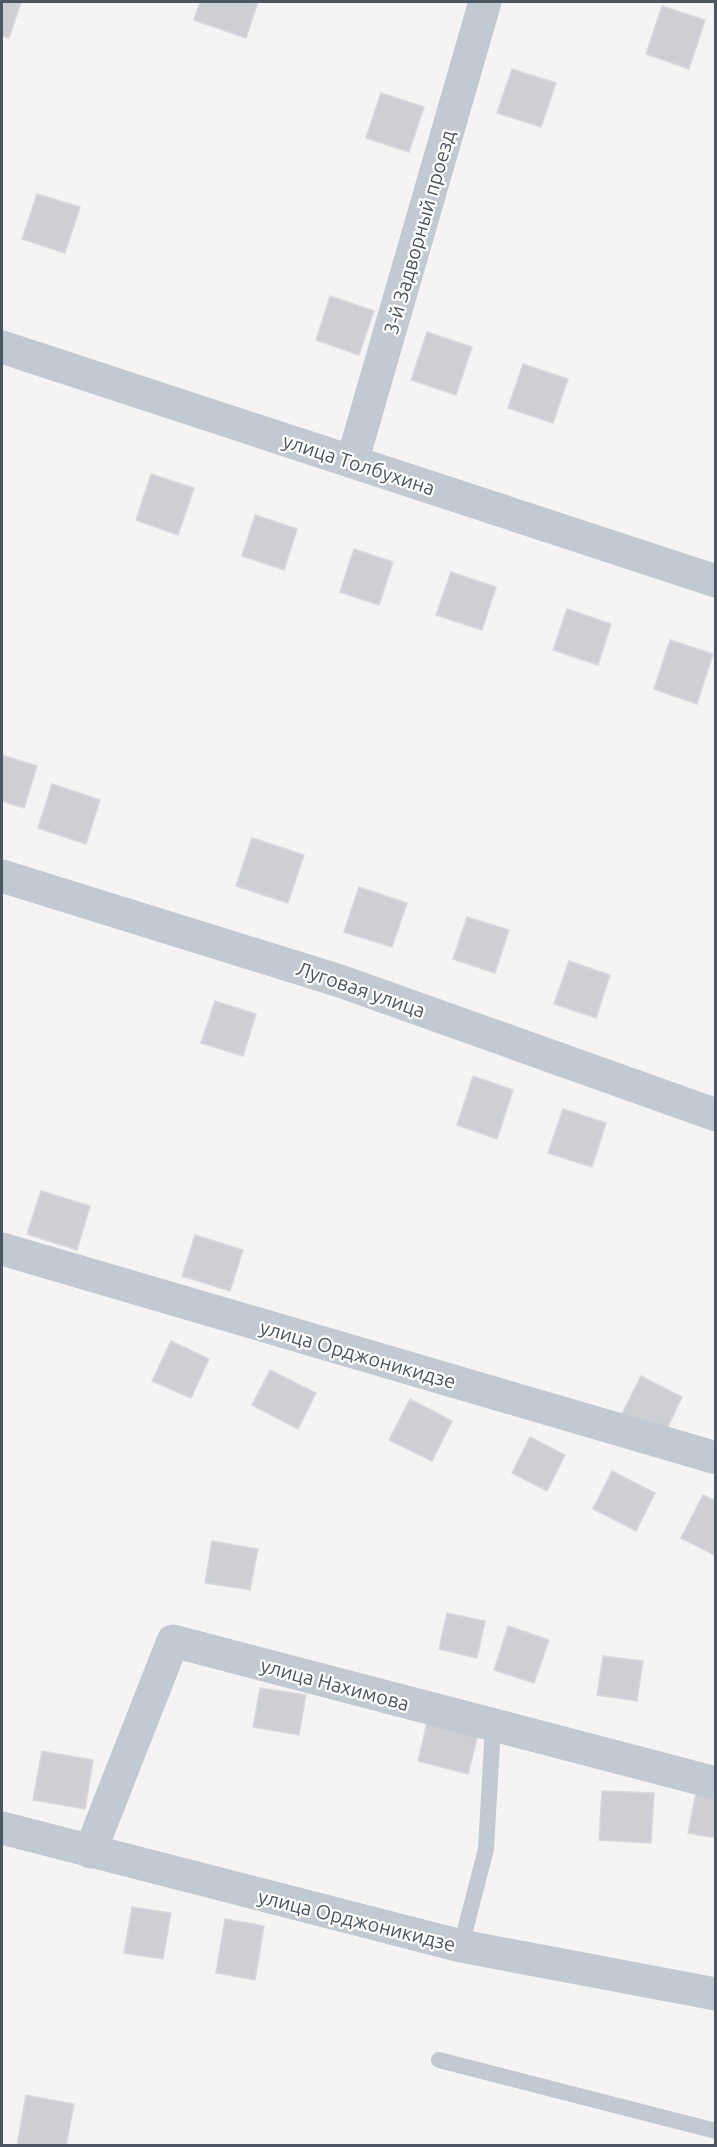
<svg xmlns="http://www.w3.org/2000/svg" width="717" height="2147" font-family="Ubuntu,sans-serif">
<rect width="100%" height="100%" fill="#f5f3f3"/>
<path fill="#cdcfd5" stroke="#d7d9de" stroke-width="1.5" d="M2,2h19l-12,36 -7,-2z
M200,2h58l-12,36 -52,-18z
M662,6l43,14 -16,49 -43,-15z
M512,69l44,14 -15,44 -44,-14z
M381,93l43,14 -15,45 -43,-14z
M37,194l43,13 -15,46 -43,-14z
M330,296l44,15 -15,44 -43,-15z
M427,332l45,15 -16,48 -45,-15z
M523,364l45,15 -15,44 -45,-15z
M151,474l43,14 -16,47 -42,-15z
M255,515l42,14 -13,41 -42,-14z
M354,549l39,13 -14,43 -39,-13z
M451,572l45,15 -14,43 -46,-15z
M567,609l44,15 -13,41 -45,-15z
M670,640l43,14 -16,50 -43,-15z
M2,755l35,11 -13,42 -22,-7z
M52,784l48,16 -14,44 -48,-16z
M252,838l52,17 -16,48 -52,-17z
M359,887l48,16 -15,44 -48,-15z
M467,917l42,13 -14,43 -42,-14z
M569,961l41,14 -14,43 -42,-14z
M215,1001l41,13 -13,42 -42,-13z
M473,1076l40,14 -16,49 -40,-14z
M563,1109l43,14 -14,44 -44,-14z
M41,1191l49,15 -13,44 -50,-16z
M195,1235l48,15 -13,41 -48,-15z
M171,1341l38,18 -18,39 -39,-17z
M270,1370l46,23 -18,36 -46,-24z
M641,1376l41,21 -18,38 -42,-21z
M410,1399l42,22 -20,40 -43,-21z
M530,1437l35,18 -18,36 -35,-18z
M612,1471l43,22 -19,38 -43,-22z
M703,1495l13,6v55l-35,-18z
M212,1541l46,8 -8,41 -45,-7z
M447,1613l38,8 -8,37 -38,-9z
M508,1626l41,14 -15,43 -40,-13z
M603,1656l40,5 -6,40 -40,-6z
M260,1688l46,7 -7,40 -46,-8z
M429,1714l51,13 -12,47 -50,-13z
M42,1751l51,9 -8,49 -52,-9z
M602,1791l52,2 -3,50 -52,-3z
M696,1792l20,4v42l-28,-5z
M132,1907l39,6 -8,46 -39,-6z
M225,1919l39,7 -9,54 -39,-7z
M26,2095l48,9 -8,42h-49z"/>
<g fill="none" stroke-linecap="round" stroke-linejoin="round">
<path stroke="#c1cad2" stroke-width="16" d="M461,1946l25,-97 7,-124
M439,2060l277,71"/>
<path stroke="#c1cad2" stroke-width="33" d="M2,347l714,234
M352,462l133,-460
M2,876l338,105 376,134
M2,1249l714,209
M2,1828l459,118 255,48
M90,1852l83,-211 543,142"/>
</g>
<g text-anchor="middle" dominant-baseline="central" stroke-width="4.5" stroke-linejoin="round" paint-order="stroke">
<g font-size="20" fill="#4a5661" stroke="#fff">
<text transform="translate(419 232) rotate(-74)">3-й Задворный проезд</text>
<text transform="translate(359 464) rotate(18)">улица Толбухина</text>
<text transform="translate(361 989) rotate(19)">Луговая улица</text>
<text transform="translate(358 1354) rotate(16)">улица Орджоникидзе</text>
<text transform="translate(335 1684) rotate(15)">улица Нахимова</text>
<text transform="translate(357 1920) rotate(14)">улица Орджоникидзе</text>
</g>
</g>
<rect width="717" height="2147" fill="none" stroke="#4a5661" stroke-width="6"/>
</svg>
